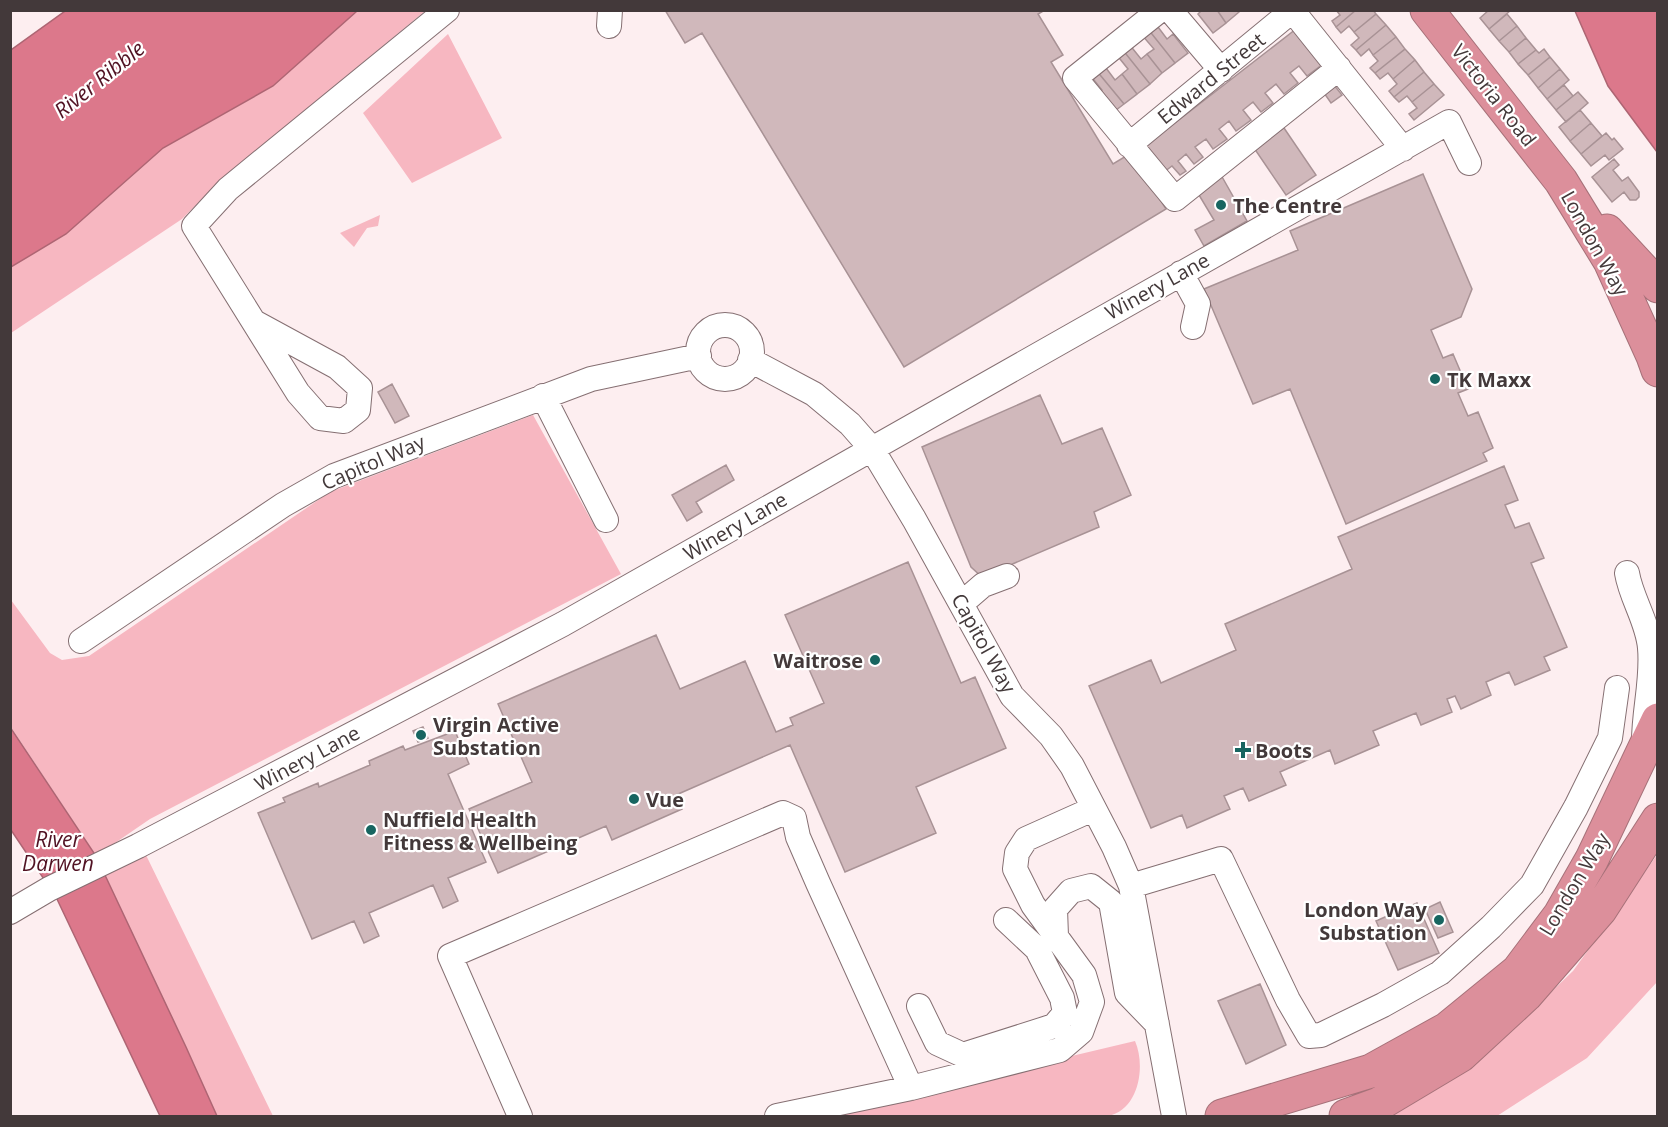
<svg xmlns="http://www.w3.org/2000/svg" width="1668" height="1127" font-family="'Open Sans',sans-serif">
<rect width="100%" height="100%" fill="#fdeef0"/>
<path fill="#f7b7c1" d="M357,11h68l-205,170 -38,38 -171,114v-66l55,-33 97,-86 110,-62z
M448,34l54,104 -90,45 -49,-70z
M380,215l-2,11 -11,2 -13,19 -14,-14z
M533,415l88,159 -471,245 -54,37 -85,-129v-127l39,53 12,7 27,-4 241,-164z
M145,853l128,263h-56l-31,-69 -83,-174z
M1657,855v127l-70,76 -90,58h-122l38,-17 81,-52 79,-76z
M1135,1041c11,25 4,69 -27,75h-288z"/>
<path fill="#dc788b" stroke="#ae6573" stroke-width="1.5" d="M65,11v-1l292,1 -84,75 -110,62 -97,86 -55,33v-217z
M1575,11h82v141l-49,-66z
M10,727l86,129 90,191 31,69h-57l-104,-219 -45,-67z"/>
<path fill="#d0b8bb" stroke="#a89295" stroke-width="1.5" d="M665,10h380l-7,4 25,41 -12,7 62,102 18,-11 35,56 -262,158 -202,-334 -17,10z
M1202,10h15l9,13 -13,10 -15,-19z
M1217,10h20l2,2 -13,11z
M1336,10h20l-20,17 -4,-6 8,-6z
M1356,10h17l3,4 -22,18 -5,-6 -8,7 -5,-6z
M1489,10h22l-22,19 -9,-11z
M1376,14l10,11 -30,25 -5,-5 8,-7 -5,-6z
M1507,14l10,12 -18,15 -10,-12z
M1155,23l12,16 6,-5 15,19 -13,10 -27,-34z
M1386,25l10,12 -23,18 -4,-6 -8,7 -5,-6z
M1517,26l9,12 -17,14 -10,-11z
M1148,29l27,34 -13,10 -15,-19 7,-5 -13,-15z
M1296,29l27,35 -16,12 -8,-10 -9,7 8,10 -14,11 -8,-10 -11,9 8,10 -12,9 -8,-10 -10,8 8,10 -15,11 -7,-10 -10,8 8,10 -14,10 -7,-10 -11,8 8,10 -9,7 -8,-10 -8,7 8,10 -6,4 -8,-9 -8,6 -20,-25z
M1396,37l9,12 -30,24 -5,-5 8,-7 -5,-6z
M1526,38l10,12 -18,14 -9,-12z
M1129,44l12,15 6,-5 15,19 -12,11 -28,-35z
M1122,49l28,35 -13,10 -15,-20 6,-5 -12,-15z
M1405,49l10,11 -22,19 -5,-6 -8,6 -5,-6z
M1544,49l6,8 -22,18 -10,-11 18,-14 3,3z
M1550,57l10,12 -22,19 -10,-13z
M1415,60l9,12 -30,25 -5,-6 8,-7 -4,-5z
M1103,64l12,16 7,-6 15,20 -13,10 -28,-34z
M1560,69l9,11 -22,19 -9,-11z
M1096,70l28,34 -13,10 -16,-19 7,-5 -12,-15z
M1424,72l10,12 -22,18 -5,-6 -8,6 -5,-5z
M1434,84l10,11 -30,25 -5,-6 8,-6 -5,-6z
M1334,85l8,10 -11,8 -7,-10z
M1564,85l9,11 -17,14 -9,-11z
M1578,92l10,11 -22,19 -10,-12z
M1580,110l11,13 -21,18 -11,-14z
M1591,123l11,13 -21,18 -11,-13z
M1284,128l32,47 -30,20 -32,-47z
M1606,133l6,7 2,-2 9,11 -14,11 -4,-5 -14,11 -10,-12z
M1614,159l5,6 -6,5 9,11 6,-4 11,15v5l-3,3h-6l-6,-8 -12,10 -20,-25z
M1423,174l49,115 -11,28 -30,13 12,28 10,-4 15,35 -10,4 10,23 10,-4 15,36 -10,5 4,8 -141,63 -56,-135 -37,15 -49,-115 94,-39 -8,-19z
M1221,175l26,46 -43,25 -9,-16 19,-10 -18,-30z
M392,384l17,32 -14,7 -17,-31z
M1040,395l22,49 40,-16 29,67 -37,17 5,15 -117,50 -11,-10 -49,-120z
M726,465l8,15 -38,22 6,10 -15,9 -15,-26z
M1504,466l14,34 -13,5 10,23 14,-5 15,35 -13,5 36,84 -23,10 6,13 -35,15 -6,-13 -23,10 5,13 -30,14 -6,-13 -8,3 5,13 -31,13 -5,-12 -43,18 6,14 -44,19 -5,-14 -50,22 6,13 -37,16 -6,-13 -19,8 6,13 -43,19 -5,-13 -31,13 -62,-142 62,-26 10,23 75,-33 -11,-26 127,-55 -14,-32z
M908,562l53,121 14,-6 31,71 -90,39 20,46 -91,39 -55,-127 -114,50 6,14 -70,31 -6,-14 -108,47 -29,-64 63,-27 -34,-78 158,-69 24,54 65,-28 31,71 17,-7 -3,-7 34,-15 -39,-88z
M423,727l5,11 -10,4 -5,-11z
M455,731l14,33 -21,10 38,88 -38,16 10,23 -15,7 -10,-23 -64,28 10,23 -15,7 -10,-22 -42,18 -54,-126 27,-11 -2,-4 35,-15 1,4 51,-22 -1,-4 34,-15 2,4z
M1440,902l13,30 -15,6 -13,-29z
M1417,903l22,50 -41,17 -22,-49z
M1260,984l26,61 -40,19 -28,-63z"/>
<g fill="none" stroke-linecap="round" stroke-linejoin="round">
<g stroke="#856f72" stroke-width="26">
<path id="minor" d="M1160,10l-85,68 100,121 164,-131
M1170,10l51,60
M1292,10l111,139
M609,26l1,-16
M1129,145l164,-135
M1181,273l17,31 -5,23
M256,323l81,44 23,21 -2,22 -14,11 -24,-3 -22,-25 -104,-167 34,-37 219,-179
M698 352a27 27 0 1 1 54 0a27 27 0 1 1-54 0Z
M750,360l64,34 36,30 22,25 42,70 98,177 39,40 21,30 42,81 17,39 43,230
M543,396l63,124
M1627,573c4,25 21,49 23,75 3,31 -6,62 -6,93
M961,604l22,-19 24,-9
M81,641l202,-136 51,-29 257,-97 108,-23
M1131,886l90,-27 67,141 21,36 12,-1 62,-30 57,-32 51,-46 41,-42 44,-78 34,-69 7,-50
M10,912l39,-23 89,-43 425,-222 886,-502 20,41
M1056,936l-1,-27 16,-18 20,-5 20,16 16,91 30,31
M919,1006l18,37 26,12 91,-29 11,-13 -3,-15 -25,-49 -31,-29
M520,1116l-70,-160 333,-143 11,5 4,19 20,46 93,205
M777,1116l134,-28 149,-38 21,-18 11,-30 -8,-27 -51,-70 -18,-36 2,-16 9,-14 67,-30"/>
</g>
<g stroke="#a67179" stroke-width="35">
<path id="highway" d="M1427,10l134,171 49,80 43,95 5,14
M1607,231l51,55
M1222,1116l149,-45 76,-42 71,-58 42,-56 32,-56 66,-139
M1346,1116l33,-12 82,-49 65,-60 74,-85 58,-90"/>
</g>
<use href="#minor" stroke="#fff" stroke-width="24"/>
<use href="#highway" stroke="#dc8f9b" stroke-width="33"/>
</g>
<g fill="#176560" stroke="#fff" stroke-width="2">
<circle cx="1221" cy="205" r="6"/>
<circle cx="1435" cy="379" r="6"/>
<circle cx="875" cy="660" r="6"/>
<circle cx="421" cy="735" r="6"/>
<path d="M1240 741h6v6h6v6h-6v6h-6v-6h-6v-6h6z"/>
<circle cx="634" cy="799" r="6"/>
<circle cx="371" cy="830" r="6"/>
<circle cx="1439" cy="920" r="6"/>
</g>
<g text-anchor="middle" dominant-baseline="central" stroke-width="4.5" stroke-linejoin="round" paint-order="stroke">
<g font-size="20" fill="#43393a" stroke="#fff">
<text transform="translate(1211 78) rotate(-39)">Edward Street</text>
<text transform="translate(1494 95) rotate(52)">Victoria Road</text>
<text transform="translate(1595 243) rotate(61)">London Way</text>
<text transform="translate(1157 286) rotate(-29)">Winery Lane</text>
<text transform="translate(373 462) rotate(-23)">Capitol Way</text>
<text transform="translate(735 526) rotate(-30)">Winery Lane</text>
<text transform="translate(984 643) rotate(61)">Capitol Way</text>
<text transform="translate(307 758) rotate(-28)">Winery Lane</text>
<text transform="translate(1574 884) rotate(-59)">London Way</text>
</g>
<g font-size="20" font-weight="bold" fill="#43393a" stroke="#fff" text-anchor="start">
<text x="1233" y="205">The Centre</text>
<text x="1447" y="379">TK Maxx</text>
<text x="863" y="660" text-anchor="end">Waitrose</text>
<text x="433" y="724">Virgin Active<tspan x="433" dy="23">Substation</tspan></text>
<text x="1255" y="750">Boots</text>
<text x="646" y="799">Vue</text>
<text x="383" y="819">Nuffield Health<tspan x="383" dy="23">Fitness &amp; Wellbeing</tspan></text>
<text x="1427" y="909" text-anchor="end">London Way<tspan x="1427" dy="23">Substation</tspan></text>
</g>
<g font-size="21" font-style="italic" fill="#511223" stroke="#fff">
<text transform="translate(99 79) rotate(-39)">River Ribble</text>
<text x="58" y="839">River<tspan x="58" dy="24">Darwen</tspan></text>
</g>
</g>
<rect width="1668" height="1127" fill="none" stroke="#43393a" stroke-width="24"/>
</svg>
